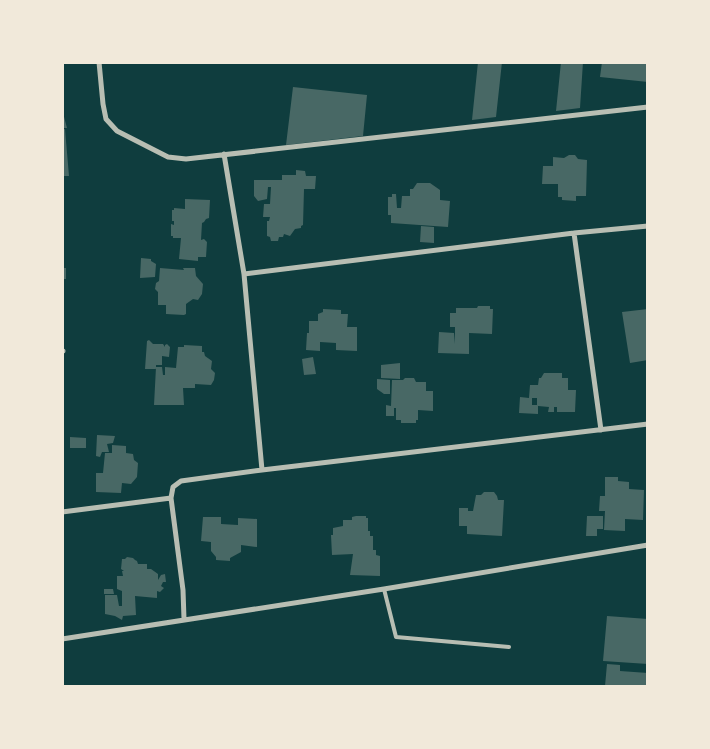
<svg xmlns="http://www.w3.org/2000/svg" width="710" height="749" font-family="Commissioner,sans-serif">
<rect width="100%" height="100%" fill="#0f3d3e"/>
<path fill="#486865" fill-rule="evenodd" d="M478,62h24l-6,55 -24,3z
M561,62h22l-3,46 -24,3z
M602,62h46v20l-48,-5z
M293,87l74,8 -4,41 -77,9z
M62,113h1l4,15h-5z
M65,129l4,47h-7v-46z
M569,155h6l3,4 9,1 -1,36h-10v5l-14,-1v-3h-4v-13h-16l1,-18h10v-9l11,1z
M296,170l9,1 1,5h10l-1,13h-11l-1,36 -2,1v2l-6,1 -5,7 -6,-2 -1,3h-4l-1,4h-7l-1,-4 -3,-1v-15h2l1,-4h-7l1,-13h6l1,-17h-3l-1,12 -9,2 -4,-5v-16h28v-5h14z
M417,183h13l10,7v10l10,1 -2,26 -57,-4v-8h-3v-18h4v-3h4l1,14h4l1,-12h8v-7h3z
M185,199l25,1 -1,18 -3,1 -2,3 -2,1 -1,17 3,-1 3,3 -1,15h-8v4l-19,-2 2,-21h-8v-2h-2v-12l3,1v-4h-2v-11h2v-2l11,1z
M421,226l13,1v16l-14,-1z
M141,258l10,1v2l5,3 -1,13 -15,1z
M62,268h4v11h-4z
M160,268l24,2 -1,-2h12l1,8 7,8 -1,10 -4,6 -5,-1 -7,5v10l-2,1 -18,-1v-9h-8v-13l-3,-3 1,-6 3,-2z
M478,306h12v3h3l-1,25 -23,-1v21l-31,-1 1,-21 15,1 1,11v-17h-5v-14h6v-5h21z
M323,309l18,1v4h7l-1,13h10v24l-21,-1v-7l-16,-1v9l-14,-1 1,-17h2v-12h9v-7l5,-2z
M648,309v51l-18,3 -8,-51z
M149,340l4,4h10l2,3v-2l2,-1 3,3 -1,10 -7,-1v9h-6v4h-11l2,-28z
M184,345l18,1v6h2l1,4 7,5 -1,8 4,4 -1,7 -3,5 -16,-1v4h-12l1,17h-30l2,-38h6l1,8h2v-8l11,1 2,-21h6z
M313,357l3,17 -12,1 -2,-16z
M400,363v16l-19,-1v-13z
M544,373h18v5h6v12h8l-1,22h-18v-5h-3v5h-6l1,-5 -11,-1v8l-19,-1 1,-16 9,1 1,-13h8l1,-7h2zM532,398h5v7h-5z
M405,378h9l2,4h10v9h7v20l-15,-1v10h-2v3h-15v-3h-5v-12h-2v8h-8v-11l5,1 1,-26h11z
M377,379l13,1v14h-6l-7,-5z
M97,435l18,1 -2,7 -6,1 2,8h-7l-2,5 -4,-1z
M70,437l16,1v10h-16z
M112,445l14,1v7l7,1 1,6 4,3 -1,14 -6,7 -9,-1 -1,10 -25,-1v-19h7l2,-20h7z
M605,477h13v4l11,1v7l15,1 -1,30 -18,-1v12l-21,-1 1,-19h-6l1,-15h5z
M484,492h10l3,4 1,4h6l-2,36 -35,-2v-8h-8v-18h9v3h5l3,-16h5z
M356,516h10v2h2v13h2v5h3v14h3v5l4,1v20l-30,-1 3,-21 -21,1 -1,-20h2v-7l10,-2v-6h9v-3z
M587,516h16v13h-6v7h-11z
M203,517h18v7l17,1v-7l19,1v28l-16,-2v7l-11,6v3l-14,-1v-3l-5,-6v-9l-10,-1z
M127,557l6,1 2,2 2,1 1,3h9v5h4l7,5v6l3,-5 4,-1 1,8h-3l-2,4 3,2 -4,4 -3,-1v7l-22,-2 1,19 -13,1 -1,4 -7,-4 -10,-2v-19h12l2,11h3v-15l-5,-2v-13h6l-1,-5h2l-3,-2 1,-10h3z
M104,589h9l1,5h-10z
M607,616l41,3v45l-45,-3z
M607,664l13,1v6l28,2v13h-43z"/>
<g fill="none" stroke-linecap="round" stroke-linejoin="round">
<path stroke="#b8beb3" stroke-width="4" d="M384,589l12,48 113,10"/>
<path stroke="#b8beb3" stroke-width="5" d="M99,62l4,42 3,15 11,12 51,26 18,2 462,-52
M224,154l20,120
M574,233l27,197
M62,351h1
M262,470l386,-46
M62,512l109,-14
M184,619l-1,-29 -12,-92 2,-11 8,-6 81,-11 -18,-196 330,-41 74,-7
M62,639l322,-50 264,-44"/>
</g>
<rect width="710" height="749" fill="none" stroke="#f1e9da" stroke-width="128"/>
</svg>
